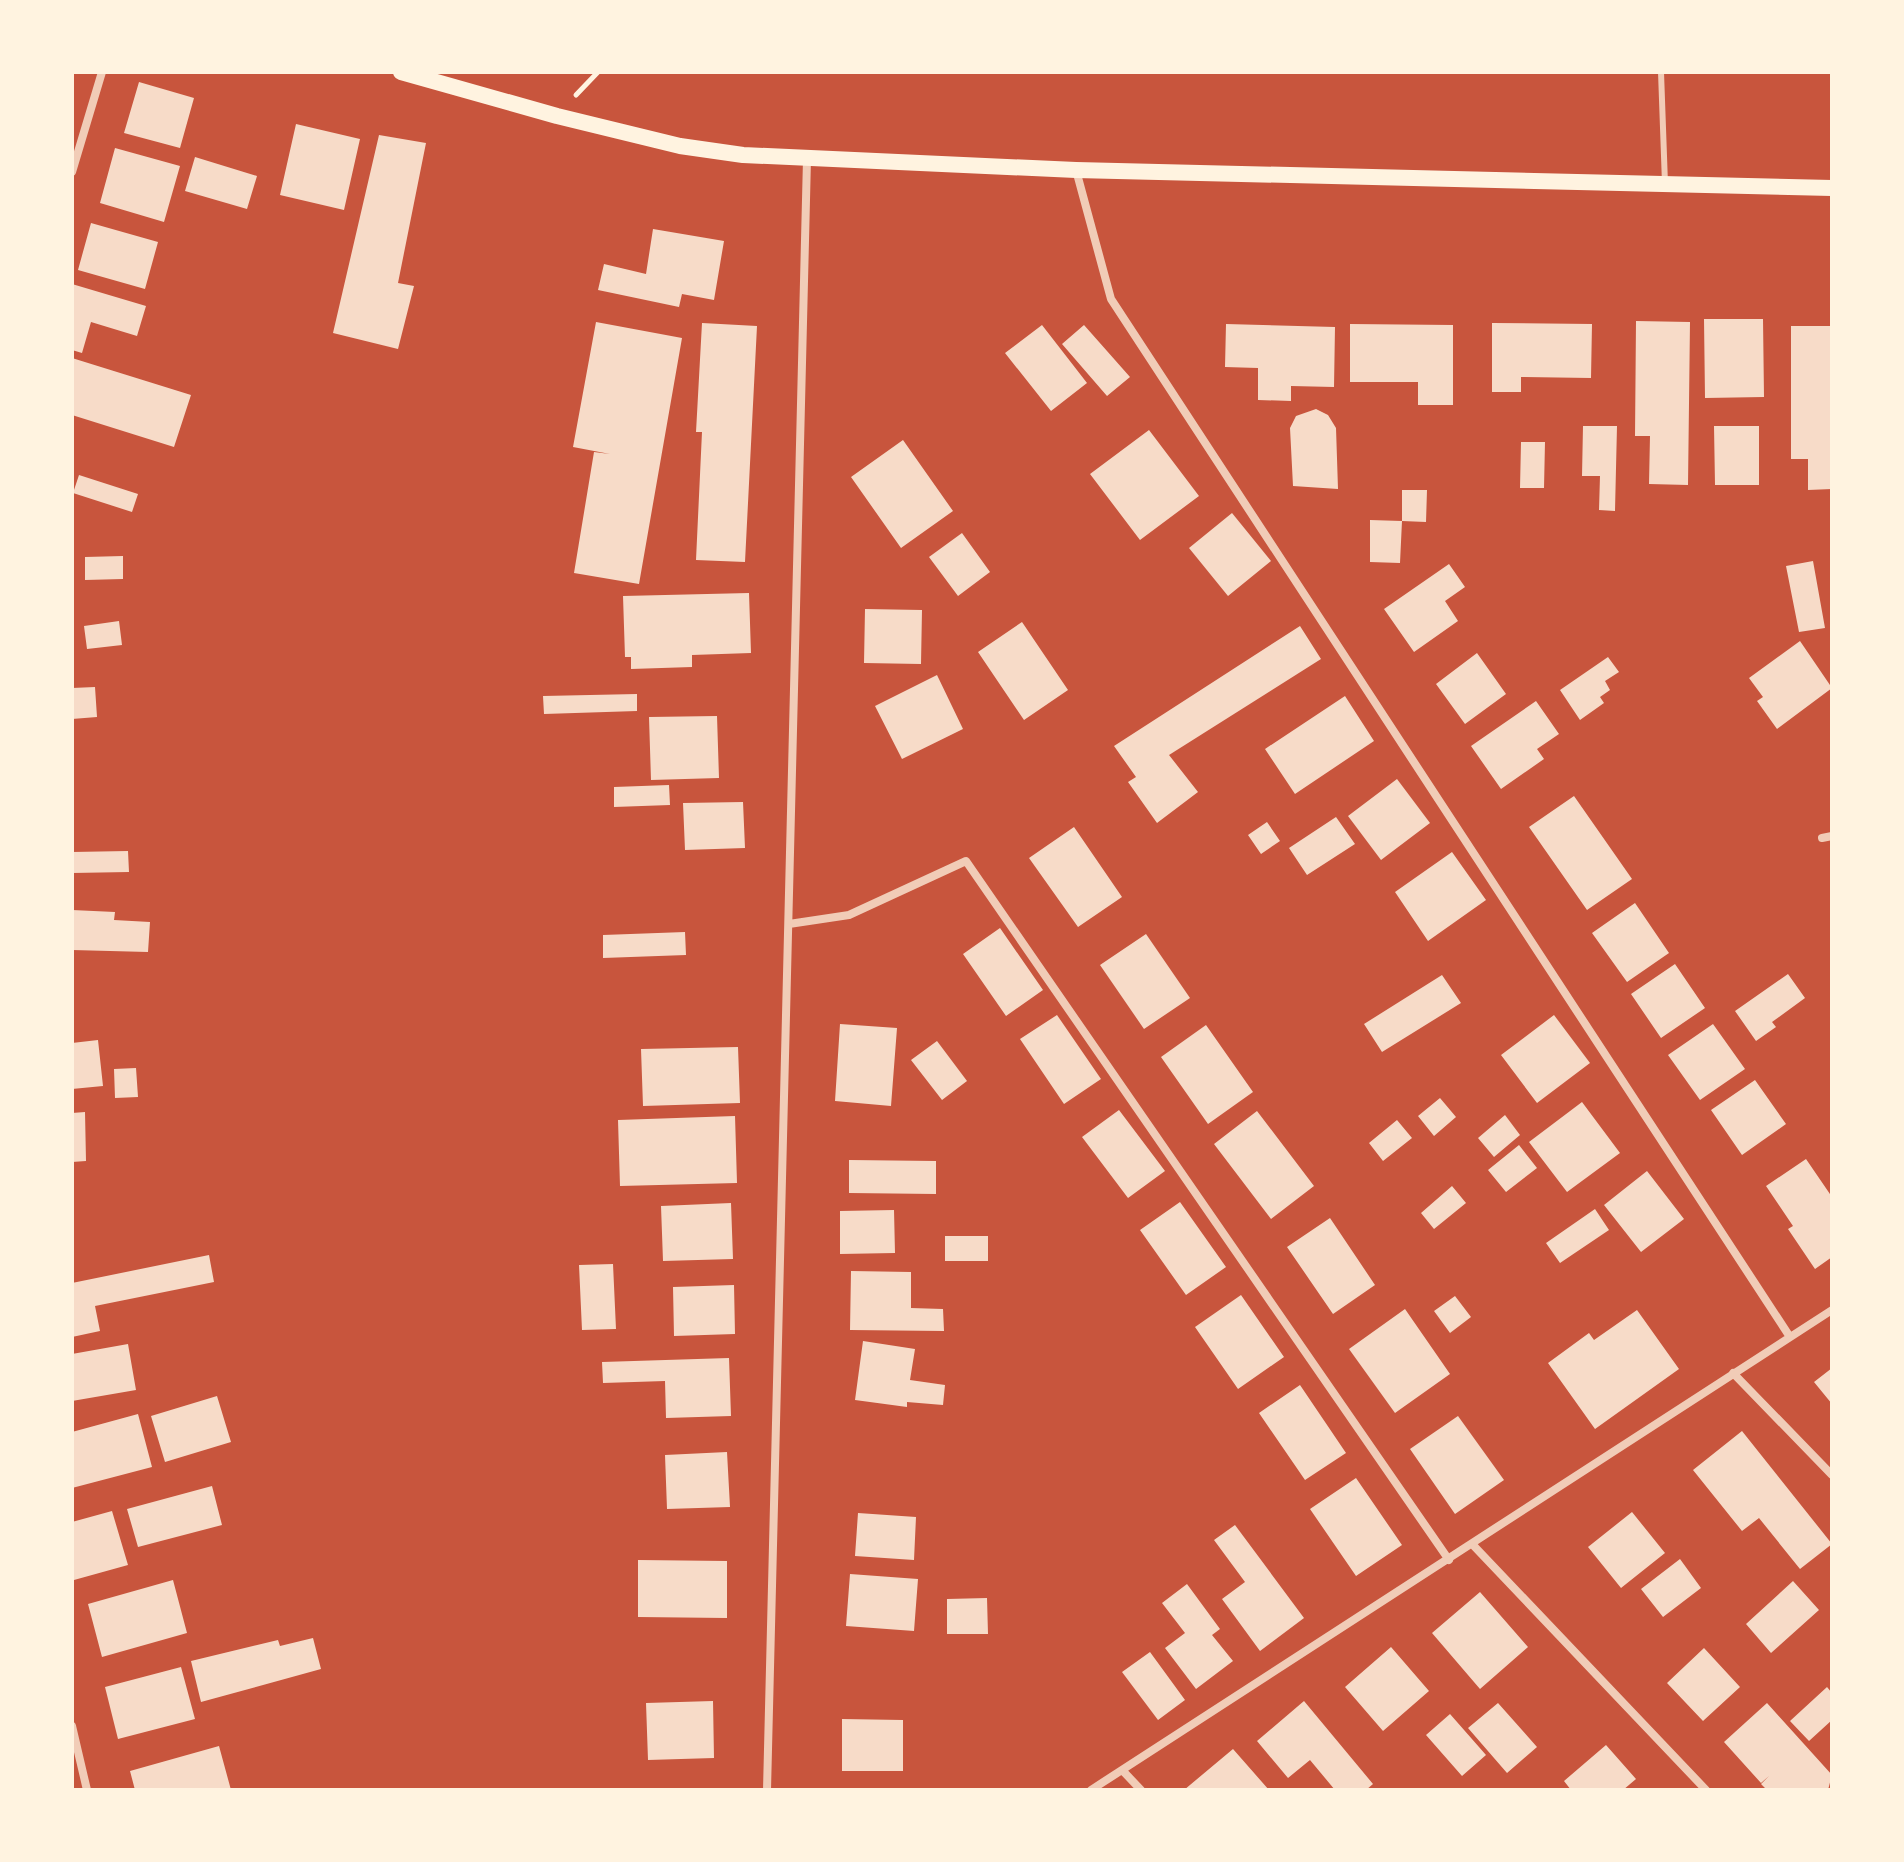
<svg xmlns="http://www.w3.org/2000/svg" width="1904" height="1862" font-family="'Varela Round',sans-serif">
<rect width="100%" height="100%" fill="#c8553d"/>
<path fill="#f7dbc8" d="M139,82l55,16 -14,50 -56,-15z
M296,124l64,15 -16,71 -64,-15z
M379,135l47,8 -28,140 16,3 -16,63 -65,-16z
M115,148l65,18 -16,56 -64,-19z
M195,157l62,19 -10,33 -62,-18z
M91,223l67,19 -13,47 -67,-19z
M653,229l71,12 -10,59 -32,-6 -3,13 -81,-17 6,-26 42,10z
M72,284l74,22 -9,30 -46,-14 -9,31 -10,-3z
M1704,319h59l1,78 -59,1z
M1636,321l54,1 -2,163 -39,-1 1,-48h-15z
M596,322l86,16 -43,246 -65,-11 20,-121 16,2 -37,-7z
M702,323l55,3 -12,236 -49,-2 6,-128h-6z
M1492,323l100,1 -1,54 -70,-1v15h-29z
M1226,324l109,3 -1,60 -43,-1v15l-33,-1v-32l-33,-1z
M1350,324l103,1v80h-35v-23h-68z
M1042,325l45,58 -36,28 -46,-58z
M1084,325l46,52 -23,19 -45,-52z
M1791,326h41v163l-24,1v-31h-17z
M72,358l119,37 -17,52 -102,-32z
M1316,409l12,6 8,13 2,61 -45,-3 -3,-58 6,-12z
M1583,426h34l-2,85 -16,-1 1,-34h-18z
M1714,426h45v59h-44z
M1149,430l50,66 -59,44 -50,-66z
M903,440l50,71 -52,37 -50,-71z
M1521,442h24l-1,46h-24z
M79,475l59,19 -6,18 -59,-19z
M1402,490h25l-1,32 -24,-1z
M1232,513l39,48 -43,35 -39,-48z
M1370,520l32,1 -2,42 -30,-1z
M962,533l28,39 -32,24 -29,-39z
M123,556v23l-38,1v-23z
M1813,561l12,67 -26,4 -13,-66z
M1449,564l16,23 -20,14 13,20 -44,31 -30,-43z
M749,593l2,60 -59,2v12l-61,2v-12h-6l-2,-61z
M865,609l57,1 -1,54 -57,-1z
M119,621l3,24 -35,4 -3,-23z
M1022,622l46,68 -44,30 -46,-68z
M1300,626l21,33 -152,96 29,37 -41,31 -29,-41 8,-5 -22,-31z
M1800,641l32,47 -55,41 -20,-28 6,-4 -14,-19z
M1477,653l29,41 -41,30 -29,-40z
M1608,657l11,15 -14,9 5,9 -10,7 4,6 -24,17 -20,-30z
M937,675l26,54 -61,30 -27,-53z
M95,687l2,30 -25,2v-31z
M637,694v17l-93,3 -1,-18z
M1345,696l29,45 -79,53 -30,-45z
M1536,701l23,33 -22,15 7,10 -43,30 -30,-43z
M717,716l2,62 -68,2 -2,-63z
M1397,779l33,44 -49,37 -33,-44z
M669,785l1,20 -56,2v-20z
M1574,796l58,83 -45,31 -58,-83z
M743,802l2,46 -60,2 -2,-47z
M1336,817l19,27 -48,31 -18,-27z
M1267,822l13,19 -19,13 -13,-19z
M1074,827l48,70 -44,30 -49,-69z
M128,851l1,21 -57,1v-21z
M1452,852l34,48 -58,41 -33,-49z
M1635,903l34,50 -42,29 -35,-49z
M72,910l43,2 -1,8 36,2 -2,30 -76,-2z
M1000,928l43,62 -37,26 -43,-62z
M685,932l1,23 -83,3v-23z
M1146,934l44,64 -46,31 -44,-64z
M1675,964l30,44 -44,30 -30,-44z
M1788,974l17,24 -33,24 4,5 -20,14 -21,-30z
M1442,975l19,28 -79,49 -18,-28z
M1057,1015l44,64 -37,25 -44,-65z
M1554,1015l36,48 -53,40 -36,-48z
M840,1024l57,4 -6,78 -56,-5z
M1713,1024l32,45 -45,31 -32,-45z
M1206,1025l47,67 -45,32 -47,-67z
M98,1040l5,46 -31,3v-46z
M937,1041l30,40 -25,19 -31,-40z
M738,1047l2,56 -97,3 -2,-57z
M136,1068l2,29 -23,1 -1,-29z
M1755,1080l31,44 -44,31 -31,-45z
M1440,1098l16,19 -22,19 -16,-20z
M1582,1102l38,51 -53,39 -38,-50z
M1119,1110l46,61 -37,27 -46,-61z
M1257,1111l57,75 -43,33 -57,-75z
M85,1112l1,49 -14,1v-49z
M1505,1115l15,20 -26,22 -16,-19z
M735,1116l2,67 -117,3 -2,-66z
M1397,1120l15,18 -29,23 -14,-18z
M1519,1145l18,23 -31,24 -18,-22z
M1806,1159l26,38v60l-17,12 -27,-40 5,-3 -27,-40z
M849,1160l87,1v33l-87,-1z
M1647,1171l37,48 -43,33 -37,-47z
M1452,1186l14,17 -32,26 -13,-16z
M1180,1202l46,65 -40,28 -46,-65z
M731,1203l2,56 -70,2 -2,-55z
M1595,1209l14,21 -49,33 -14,-20z
M894,1210l1,43 -55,1v-43z
M1330,1218l45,67 -42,29 -46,-67z
M945,1236h43v25h-43z
M209,1255l5,27 -119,24 5,25 -28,6v-54z
M613,1264l3,65 -34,1 -3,-65z
M851,1271l60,1v36l32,1 1,22 -94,-1z
M734,1285l1,49 -61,2 -1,-49z
M1241,1295l43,62 -46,32 -43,-62z
M1455,1296l16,21 -21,16 -16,-22z
M1405,1309l45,65 -55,39 -46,-64z
M1637,1310l42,59 -84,60 -47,-66 41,-30 5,7z
M863,1341l52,8 -5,31 35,5 -2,20 -36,-3v5l-52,-7z
M128,1344l8,46 -64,11v-47z
M729,1358l2,58 -65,2 -1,-37 -62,2 -1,-21z
M1832,1368v36l-18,-22z
M1300,1385l46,68 -41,27 -46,-67z
M217,1396l14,46 -66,20 -14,-46z
M138,1414l14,53 -80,21v-56z
M1458,1416l46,64 -49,34 -45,-65z
M1742,1431l90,113 -32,25 -41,-51 -17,13 -49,-61z
M727,1452l3,55 -63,2 -2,-54z
M1356,1478l46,67 -46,31 -46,-67z
M212,1486l10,39 -84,22 -11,-38z
M112,1511l16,54 -54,15 -2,-58z
M1632,1512l33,41 -44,35 -33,-41z
M858,1513l58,4 -2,43 -59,-4z
M1235,1525l69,93 -44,33 -38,-52 23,-17 -31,-42z
M1680,1559l21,29 -38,29 -22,-28z
M638,1560l89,1v57l-89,-1z
M850,1574l68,5 -4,52 -68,-5z
M173,1580l14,53 -85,24 -14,-53z
M1793,1581l26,29 -48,43 -25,-29z
M1187,1584l33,45 -8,6 21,26 -37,28 -31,-41 20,-15 -23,-30z
M1480,1592l48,55 -48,42 -48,-56z
M987,1598l1,36h-41v-35z
M313,1638l8,31 -120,33 -10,-41 87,-21 2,6z
M1391,1647l38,44 -46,40 -38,-44z
M1704,1648l36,39 -37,34 -36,-38z
M1150,1652l35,48 -27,20 -36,-48z
M181,1667l14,52 -77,20 -13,-52z
M1827,1687l5,6v27l-23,21 -19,-20z
M713,1701l1,57 -66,2 -2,-57z
M1304,1701l69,83 -7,6h-31l-25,-30 -22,18 -31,-37z
M1498,1703l39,44 -30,26 -39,-45z
M1767,1703l65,72 -4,15h-61l-6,-6 8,-8 -8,7 -37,-41z
M1450,1714l36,41 -24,21 -36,-41z
M842,1719l61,1v51h-61z
M1606,1745l30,34 -13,11h-52l-7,-9z
M219,1746l12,44h-96l-5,-19z
M1233,1749l36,41h-85z"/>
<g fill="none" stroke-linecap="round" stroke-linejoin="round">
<path stroke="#fff3e0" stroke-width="5" d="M576,95l22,-23"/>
<path stroke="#f1ccb7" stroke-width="6" d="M1661,72l4,112"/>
<path stroke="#f1ccb7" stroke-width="8" d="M1076,170l35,129 679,1038
M72,172l30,-100
M1822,838l10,-2
M789,924l60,-9 117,-54 483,699
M1733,1373l99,102
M1473,1545l233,245
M72,1726l15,64
M1123,1771l18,19
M767,1790l40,-1631
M1091,1790l741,-480"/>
<path stroke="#fff3e0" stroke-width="16" d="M401,72l156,44 123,30 63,9 333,15 756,18"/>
</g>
<rect width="1904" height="1862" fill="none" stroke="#fff3e0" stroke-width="148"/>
</svg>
